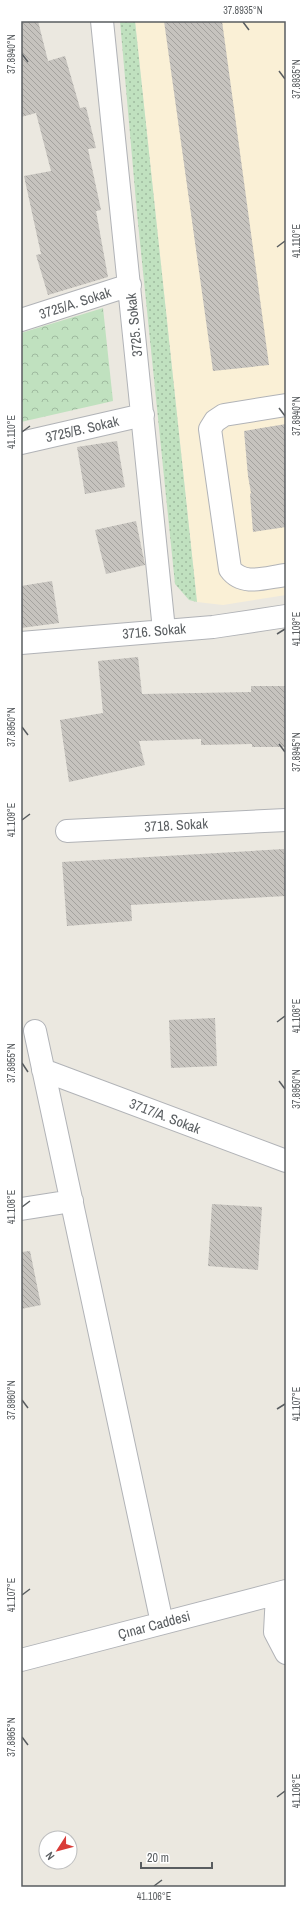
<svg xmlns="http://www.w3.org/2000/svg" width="307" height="1908" font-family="'Archivo Narrow',sans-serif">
<defs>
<pattern id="grass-dots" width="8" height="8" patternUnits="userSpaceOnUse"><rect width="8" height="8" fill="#c0e1bf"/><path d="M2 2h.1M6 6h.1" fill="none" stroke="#9fba9f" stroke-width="1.8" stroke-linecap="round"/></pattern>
<pattern id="park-crowns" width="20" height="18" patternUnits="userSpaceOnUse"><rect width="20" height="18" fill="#c0e1bf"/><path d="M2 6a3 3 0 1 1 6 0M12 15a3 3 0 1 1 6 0" fill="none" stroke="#9fba9f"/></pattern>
<pattern id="building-back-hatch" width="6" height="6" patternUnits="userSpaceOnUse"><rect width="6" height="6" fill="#c6c3be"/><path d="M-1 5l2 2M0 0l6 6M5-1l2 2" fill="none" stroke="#a4a29e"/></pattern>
</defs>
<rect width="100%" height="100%" fill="#ebe8e0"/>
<path fill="#faf0d6" d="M135,21h151v574l-63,10 -26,-3z"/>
<path fill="url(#grass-dots)" d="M120,21h15l62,581 -8,-2 -14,-16 -38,-371z"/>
<path fill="url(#park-crowns)" d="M103,308l10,93 -92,21v-89z"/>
<path fill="url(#building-back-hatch)" d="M21,21h17l10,40 17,-5 15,52 6,-1 10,41 -8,1 13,61 -5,1 12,66 -60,18 -12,-40 5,-1 -17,-78 27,-5 -15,-58 -15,4z
M164,21h58l47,344 -56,6z
M286,424v103l-33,5 -3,-38 1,-1 -3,-17 -4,-45z
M117,441l8,46 -40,7 -8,-47z
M136,521l9,44 -39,9 -11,-44z
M52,581l7,42 -38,5v-42z
M138,657l4,37 109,-2v-6h35v61h-34v-3l-51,1v-6l-62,2 6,24 -76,17 -9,-62 43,-7 -5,-52z
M284,849l2,47 -155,9 1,16 -65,5 -5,-64z
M215,1018l2,48 -46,2 -2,-48z
M212,1204l50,3 -4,63 -50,-4z
M30,1251l11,54 -20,4v-57z"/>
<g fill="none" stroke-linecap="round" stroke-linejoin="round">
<g stroke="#b1b3b7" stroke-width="24">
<path id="minor" d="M102,21l62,609
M21,320l109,-35
M286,405l-62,10 -9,6 -5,8 20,140c13,18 37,8 56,6
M21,443l122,-28
M21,643l192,-16 73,-11
M67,831l219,-11
M35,1031l127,592
M43,1070l243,91
M21,1209l51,-8
M277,1594l-2,38 11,21
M21,1660l265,-69"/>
</g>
<use href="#minor" stroke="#fff" stroke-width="22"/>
</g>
<path fill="none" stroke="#595d60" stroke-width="1.5" d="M243,22l6,8M22,54l6,8M279,71l6,8M277,247l8,-6M279,408l6,8M22,432l8,-6M277,634l8,-5M22,727l6,8M279,744l6,8M22,820l8,-6M277,1022l8,-6M22,1063l6,9M279,1081l6,8M22,1207l8,-6M22,1400l6,8M277,1409l8,-5M22,1595l8,-6M22,1737l6,8M277,1797l8,-6M154,1886l8,-6"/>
<g text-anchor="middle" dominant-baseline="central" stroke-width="4" stroke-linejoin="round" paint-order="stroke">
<g font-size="14" fill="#595d60" stroke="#fff">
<text transform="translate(75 303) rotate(-18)">3725/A. Sokak</text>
<text transform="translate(134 325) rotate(-96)">3725. Sokak</text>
<text transform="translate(82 429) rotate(-13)">3725/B. Sokak</text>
<text transform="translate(154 631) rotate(-5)">3716. Sokak</text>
<text transform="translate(176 825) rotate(-3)">3718. Sokak</text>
<text transform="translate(165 1116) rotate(21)">3717/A. Sokak</text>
<text transform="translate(154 1625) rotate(-15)">Çınar Caddesi</text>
</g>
</g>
<rect width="307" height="1908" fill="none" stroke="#ffffff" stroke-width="44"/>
<g transform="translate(58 1850) rotate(234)"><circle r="19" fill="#ffffff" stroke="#bdbebf"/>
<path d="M0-3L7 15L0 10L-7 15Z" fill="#d93c38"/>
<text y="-6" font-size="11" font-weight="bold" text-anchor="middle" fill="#595d60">N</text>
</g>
<path d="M141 1862v6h71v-6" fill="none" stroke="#595d60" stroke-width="2"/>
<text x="147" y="1862" font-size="12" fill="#595d60" stroke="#ffffff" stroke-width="3" paint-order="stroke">20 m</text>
<rect x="22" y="22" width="263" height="1864" fill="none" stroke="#595d60" stroke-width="1.5"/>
<g font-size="10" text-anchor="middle" fill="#595d60">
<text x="243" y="14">37.8935°N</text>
<text transform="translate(11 54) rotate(-90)" y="4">37.8940°N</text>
<text transform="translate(296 79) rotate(-90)" y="4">37.8935°N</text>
<text transform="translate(296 241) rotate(-90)" y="4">41.110°E</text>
<text transform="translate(296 416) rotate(-90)" y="4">37.8940°N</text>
<text transform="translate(11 432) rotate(-90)" y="4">41.110°E</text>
<text transform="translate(296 629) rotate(-90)" y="4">41.109°E</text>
<text transform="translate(11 727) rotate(-90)" y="4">37.8950°N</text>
<text transform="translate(296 752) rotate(-90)" y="4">37.8945°N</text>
<text transform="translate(11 820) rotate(-90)" y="4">41.109°E</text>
<text transform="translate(296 1016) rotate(-90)" y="4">41.108°E</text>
<text transform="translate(11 1063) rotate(-90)" y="4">37.8955°N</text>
<text transform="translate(296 1089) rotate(-90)" y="4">37.8950°N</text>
<text transform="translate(11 1207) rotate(-90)" y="4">41.108°E</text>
<text transform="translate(11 1400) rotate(-90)" y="4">37.8960°N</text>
<text transform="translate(296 1404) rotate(-90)" y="4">41.107°E</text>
<text transform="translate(11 1595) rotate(-90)" y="4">41.107°E</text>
<text transform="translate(11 1737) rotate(-90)" y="4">37.8965°N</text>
<text transform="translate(296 1791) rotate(-90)" y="4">41.106°E</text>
<text x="154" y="1900">41.106°E</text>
</g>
</svg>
